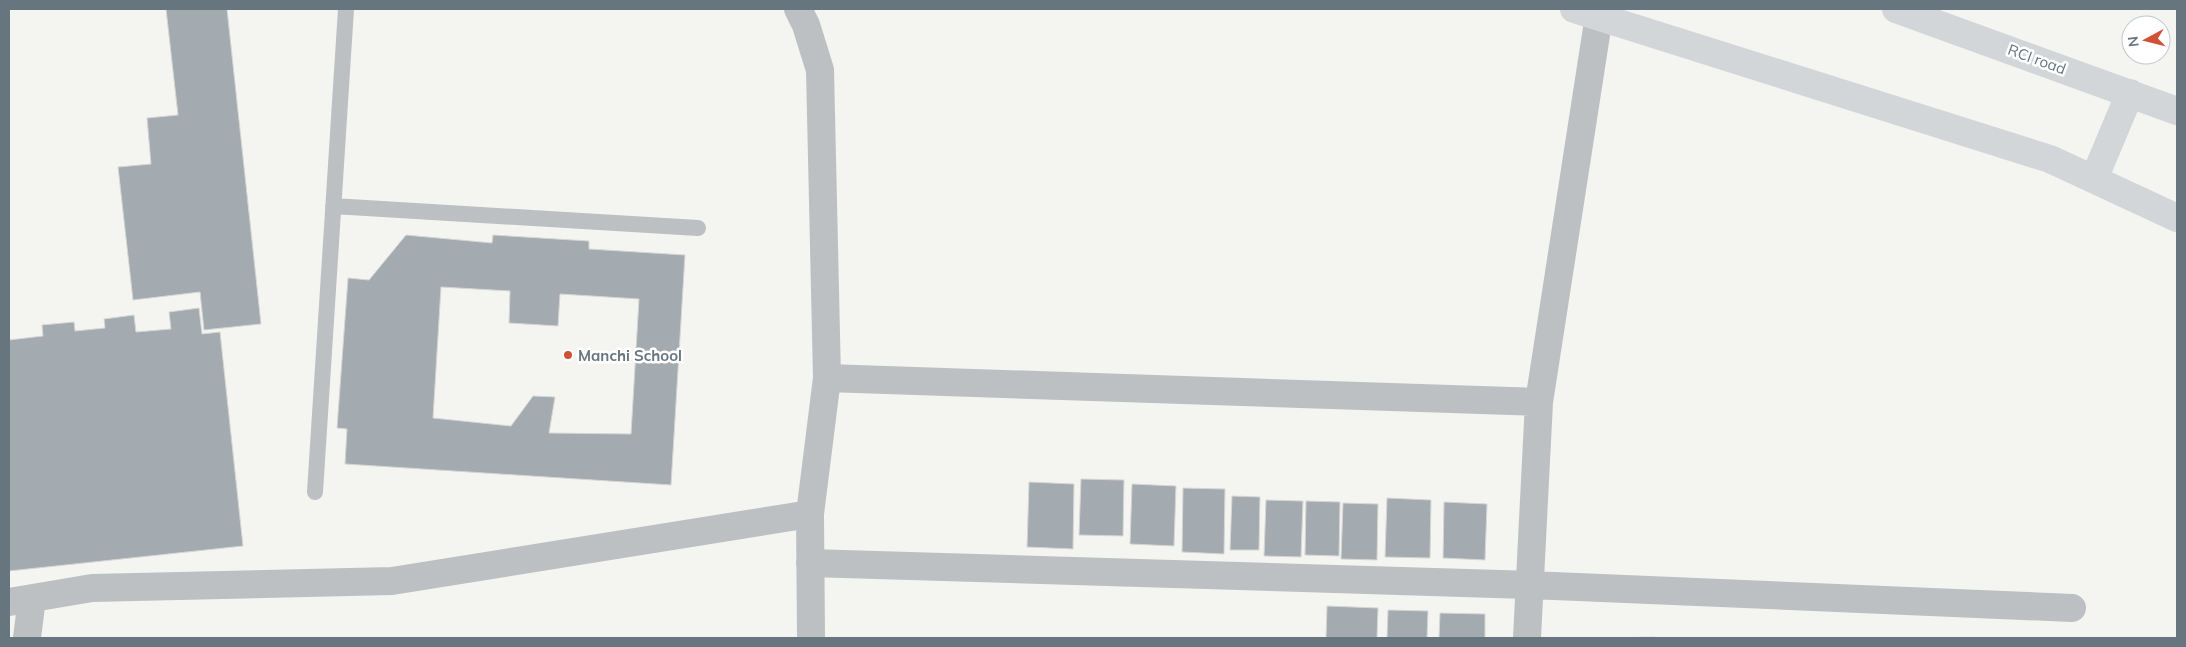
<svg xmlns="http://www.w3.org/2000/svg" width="2186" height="647" font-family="Mulish,sans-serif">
<rect width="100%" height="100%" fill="#f4f4f1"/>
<path fill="#a4abb0" stroke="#d6d6d4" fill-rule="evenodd" d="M166,9h61l34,315 -57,6 -4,-38 -67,8 -15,-133 33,-3 -4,-46 31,-3z
M406,235l86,8 1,-8 96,6v8l96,6 -14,230 -326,-21 2,-35 -10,-1 11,-150 21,2zM441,287l69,4 -1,32 49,3 2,-32 79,5 -8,135 -82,-1 6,-36 -22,-1 -22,30 -78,-8z
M199,308l3,26 18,-2 23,214 -234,25v-231l34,-4 -1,-11 32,-3 1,9 30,-3 -1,-9 30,-4 2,17 35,-3 -2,-17z
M1081,479l43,1 -1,56 -44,-1z
M1029,482l45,2 -1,65 -46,-2z
M1132,484l44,2 -2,60 -44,-2z
M1183,488l42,1 -1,65 -42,-2z
M1232,496l28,1 -1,53h-29z
M1387,498l44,2 -1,58 -45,-1z
M1266,500l37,1 -2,56 -37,-1z
M1306,501l34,1 -1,54 -34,-1z
M1444,502l43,2 -2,56 -42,-2z
M1343,503l35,1 -1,56 -36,-1z
M1327,606l51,2 -1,30h-51z
M1388,610l40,1 -1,27h-40z
M1440,613l45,1v24h-46z
M1655,637v1h-53z"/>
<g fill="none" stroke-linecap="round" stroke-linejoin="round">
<path stroke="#bcc0c3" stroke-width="16" d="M333,206l365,22
M315,492l31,-483"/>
<path stroke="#bcc0c3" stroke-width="28" d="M798,9l8,16 14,45 7,308 -17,136 1,124
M827,378l712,24
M810,563l720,22 542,23
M9,602l83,-14 300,-7 418,-67
M27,638l5,-40
M1527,638l12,-236 61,-393"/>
<path stroke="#d2d6d9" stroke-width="28" d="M1574,9l476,150 127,59
M1896,9l281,102
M2094,179l36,-86"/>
</g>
<circle fill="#d05136" stroke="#fff" stroke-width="2" cx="568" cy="355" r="5"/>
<g text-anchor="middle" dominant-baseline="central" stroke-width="5" stroke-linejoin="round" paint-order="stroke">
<g font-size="15" fill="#67757f" stroke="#fff">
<text transform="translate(2037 59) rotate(20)">RCI road</text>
</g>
<g font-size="15" font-weight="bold" fill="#67757f" stroke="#fff" text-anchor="start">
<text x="578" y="355">Manchi School</text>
</g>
</g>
<rect width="2186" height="647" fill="none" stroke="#67757f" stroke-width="20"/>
<g transform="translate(2146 40) rotate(263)"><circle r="24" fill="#ffffff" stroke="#c2c8cc"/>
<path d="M0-4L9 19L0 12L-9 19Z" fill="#d05136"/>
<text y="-8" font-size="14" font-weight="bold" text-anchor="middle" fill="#67757f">N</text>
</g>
</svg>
